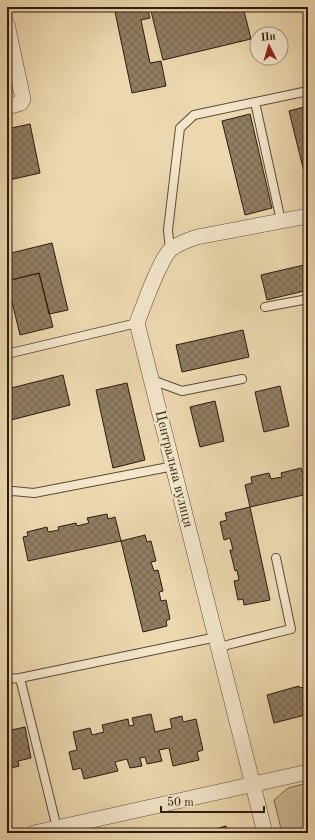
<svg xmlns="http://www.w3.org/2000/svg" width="315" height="840" font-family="'Old Standard TT',serif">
<defs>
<pattern id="building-cross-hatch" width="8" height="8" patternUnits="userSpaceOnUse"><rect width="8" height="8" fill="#907d62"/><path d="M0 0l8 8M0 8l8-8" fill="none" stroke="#76664f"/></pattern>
</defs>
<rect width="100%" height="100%" fill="#ecd8af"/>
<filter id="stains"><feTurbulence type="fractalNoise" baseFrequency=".005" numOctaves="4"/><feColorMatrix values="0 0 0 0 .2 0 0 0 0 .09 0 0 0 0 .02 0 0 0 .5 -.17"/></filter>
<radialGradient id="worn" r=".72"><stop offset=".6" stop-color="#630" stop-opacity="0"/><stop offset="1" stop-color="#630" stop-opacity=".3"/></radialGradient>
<path fill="#cbb894" stroke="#7c6a51" d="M308,783v50h-26l-8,-33 14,-12z"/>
<path fill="url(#building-cross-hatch)" stroke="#2c1b0e" d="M114,7h33l3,11 -9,2 9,43 11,-2 5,25 -34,7z
M150,7h93l8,32 -88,21z
M308,106v82l-19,-77z
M250,114l22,94 -27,7 -23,-94z
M30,124l10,49 -31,7 -2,-10v-41z
M52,243l16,67 -19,4 -10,-41 -32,8v-27z
M308,264v26l-41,10 -6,-25z
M39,273l14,54 -33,8 -13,-54z
M243,330l6,27 -67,15 -6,-27z
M63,375l7,30 -63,16v-32z
M127,383l18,77 -32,8 -17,-78z
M280,386l9,40 -25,6 -9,-40z
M215,401l9,40 -24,6 -10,-40z
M301,468l1,4 6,-1v23l-58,13 -5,-22 7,-2 -1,-6 18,-4 2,6 11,-2 -1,-4z
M250,507l20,93 -26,5 -1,-6 -5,1 -4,-19 5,-1 -2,-10 -2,1 -5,-21h3l-3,-12 -6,2 -4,-18 7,-2 -2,-7z
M107,514l1,5 7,-2 6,24 -93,20 -5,-24 5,-1 -1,-4 20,-5 1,5 11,-2 -1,-3 18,-4 1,3 12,-3 -2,-5z
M145,535l2,7 4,-1 5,20 -5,1 3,9 4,-1 5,21 -4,1 2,9 5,-1 4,19 -4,2 1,5 -24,6 -22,-91z
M299,686v2l9,-2v25l-4,1 1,3 -31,8 -7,-28z
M151,714l4,18 17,-4 -2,-9 12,-3 1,6 13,-3 7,31 -6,2 2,8 -26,6 -4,-18 -10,2 3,11 -15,3 -2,-7 -5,1 2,8 -12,2 -3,-9 -12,3 3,9 -34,8 -3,-11 -8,2 -4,-18 8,-2 -4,-18 17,-4 2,7 12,-3 -2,-7 26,-6 1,7 5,-1 -2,-7z
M25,727l6,31 -13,3 1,5 -12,3v-38z
M226,826l3,7h-23l-1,-1z"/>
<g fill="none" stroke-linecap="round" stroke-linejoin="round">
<g stroke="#5c4a36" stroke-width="10">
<path id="lane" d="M255,102l26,119
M170,250l-2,-20 12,-102 14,-13 114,-24
M265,307l43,-8
M7,354l130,-31
M152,380l30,11 60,-12
M7,492l6,-1 21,2 140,-27
M219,647l72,-18 -15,-71
M20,678l37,150
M7,679l13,-1 197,-41"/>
</g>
<g stroke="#5c4a36" stroke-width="16">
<path id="street" d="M7,24l16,75 -2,4 -14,4
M34,833l274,-61
M265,833l-128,-510c6,-16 23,-64 34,-74 8,-6 17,-9 26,-12l111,-21"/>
</g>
<use href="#lane" stroke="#f3e6cb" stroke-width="8"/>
<use href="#street" stroke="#f3e6cb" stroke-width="15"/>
</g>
<g text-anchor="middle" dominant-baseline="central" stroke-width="3.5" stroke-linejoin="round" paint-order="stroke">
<g font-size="14" fill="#2c1b0e" stroke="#f3e6cb">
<text transform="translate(174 469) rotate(76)">Центральна вулиця</text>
</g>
</g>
<rect width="315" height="840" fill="none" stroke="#ecd8af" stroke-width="24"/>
<rect x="8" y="8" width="299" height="824" fill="none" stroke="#2c1b0e" stroke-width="2"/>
<rect x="12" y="12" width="291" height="816" fill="none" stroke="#2c1b0e"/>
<g transform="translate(269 46) rotate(355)"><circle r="19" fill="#f3e6cb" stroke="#a3957f"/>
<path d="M0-3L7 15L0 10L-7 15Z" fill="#8f2418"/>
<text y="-6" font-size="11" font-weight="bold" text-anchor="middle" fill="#2c1b0e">Пн</text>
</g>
<path d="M161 806v6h103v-6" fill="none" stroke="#2c1b0e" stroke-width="2"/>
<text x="167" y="806" font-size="12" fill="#2c1b0e" stroke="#f3e6cb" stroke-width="3" paint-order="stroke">50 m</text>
<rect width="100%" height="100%" filter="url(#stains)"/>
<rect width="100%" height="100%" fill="url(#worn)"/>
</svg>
